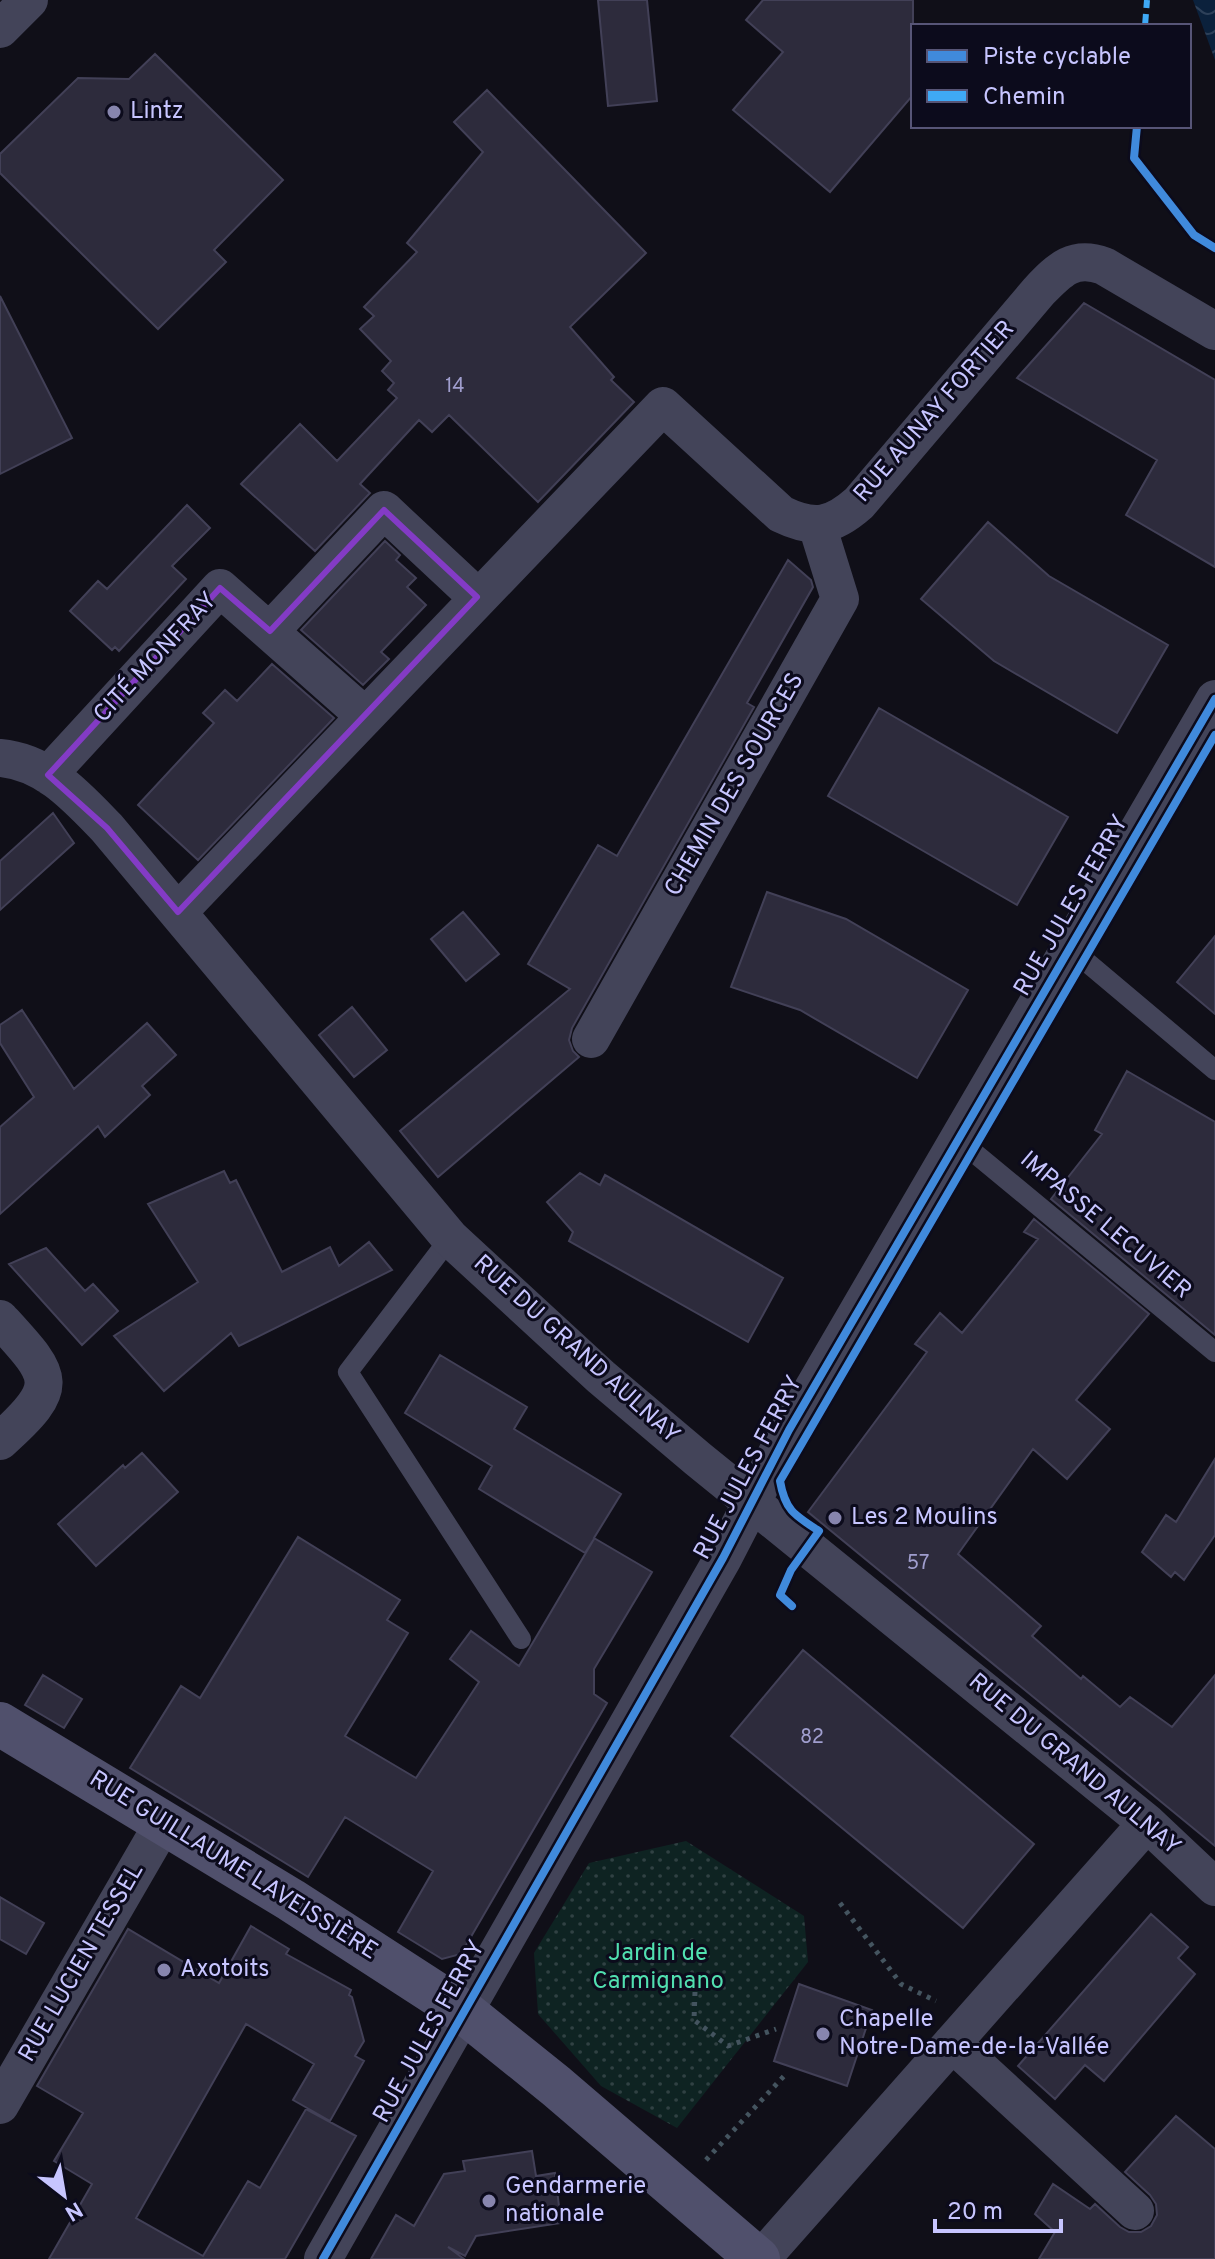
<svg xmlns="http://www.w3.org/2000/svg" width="1215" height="2259" font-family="Overpass,sans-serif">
<defs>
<pattern id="park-dots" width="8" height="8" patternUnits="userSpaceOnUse" patternTransform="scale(2)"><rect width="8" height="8" fill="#0e2322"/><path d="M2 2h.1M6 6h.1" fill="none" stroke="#304143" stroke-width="1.8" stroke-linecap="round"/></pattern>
<pattern id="water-waves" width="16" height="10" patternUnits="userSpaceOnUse" patternTransform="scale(2)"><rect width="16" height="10" fill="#0b213c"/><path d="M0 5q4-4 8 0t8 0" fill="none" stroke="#2d4059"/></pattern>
</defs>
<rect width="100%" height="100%" fill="#100f18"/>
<path fill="url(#park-dots)" d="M686,1841l118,75 4,46 -131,166 -76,-42 -63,-72 -4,-61 55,-90z"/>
<path fill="url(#water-waves)" d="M1193,0h22v60z"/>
<path fill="#2d2b3c" stroke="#424057" stroke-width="2" d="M598,0h49l10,101 -49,5z
M763,0h150v95l-83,97 -97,-82 50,-58 -37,-32z
M155,54l128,126 -69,70 12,12 -68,67 -158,-156v-19l78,-76 51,1z
M487,90l159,163 -76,74 44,50 -3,3 23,22 -96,100 -89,-87 -17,17 -13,-12 -59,64 10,9 -55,58 -74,-67 59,-60 37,37 60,-63 -9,-8 6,-7 -12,-12 9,-10 -31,-32 14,-13 -10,-9 53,-55 -10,-9 76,-91 -29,-30z
M0,296l72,142 -72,36z
M1084,303l131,77v187l-89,-52 31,-55 -140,-82z
M187,505l23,23 -38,38 14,13 -67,72 -4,-4 -3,3 -42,-39 28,-30 9,8z
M988,522l61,54 119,69 -51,88 -123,-72 -73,-62z
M385,541l15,14 -4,5 20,18 -9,9 19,18 -45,47 8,7 -26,26 -62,-55z
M788,560l23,20 2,7 -66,116 7,4 -182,321 -3,12 4,11 6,6 -141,120 -38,-46 170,-142 -42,-25 70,-119 19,11z
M272,664l62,54 -136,142 -60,-55 76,-82 -11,-10 22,-23 12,11z
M879,708l189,109 -51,88 -189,-109z
M53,813l21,30 -74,67v-49z
M767,892l79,27 122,71 -51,88 -117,-68 -69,-23z
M463,912l36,42 -33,27 -35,-42z
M1215,936v78l-38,-32z
M352,1007l35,43 -33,27 -35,-42z
M22,1010l52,79 73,-66 29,32 -34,31 8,9 -45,42 -7,-11 -98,88v-87l34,-30 -34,-54v-18z
M1127,1071l88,51v213l-164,-136 51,-65 -7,-4z
M224,1171l6,12 6,-3 46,92 48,-25 9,19 30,-24 23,28 -153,76 -8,-13 -67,58 -50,-55 84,-54 -50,-78z
M580,1173l20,12 5,-10 178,103 -35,64 -179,-101 4,-9 -26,-30z
M1034,1219l115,95 -73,86 34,29 -43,50 -34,-30 -75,105 83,72 -9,10 49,43 2,-3 37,31 10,-10 42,30 43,-52v171l-407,-334 119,-160 -12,-8 25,-31 22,20 76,-94 -14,-7z
M46,1248l39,43 8,-7 25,27 -36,34 -73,-81z
M440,1355l87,52 -13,22 107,65 -27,44 58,34 -58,97v25l13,9 -146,251 -19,5 -44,-27 35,-61 -88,-54 -37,60 -178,-109 51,-82 19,12 98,-161 102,63 -13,20 21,13 -63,103 71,42 63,-96 -29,-23 21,-28 48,35 75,-127 -9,14 -106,-64 13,-23 -87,-53z
M142,1453l36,39 -82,74 -38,-42 65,-59 2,3z
M1215,1459v76l-31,45 -9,-8 -4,5 -29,-25 24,-37 10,7z
M803,1650l231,194 -71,84 -232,-192z
M43,1675l39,24 -18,29 -39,-23z
M0,1897l44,26 -18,31 -26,-15z
M1151,1914l37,33 -10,11 17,16 -91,107 -19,-16 -30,34 -37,-33z
M251,1926l38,23 -3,5 65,36 -2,5 3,2 12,44 -9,15 9,5 -34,60 -37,-21 21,-36 -68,-40 -110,194 67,38 45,-75 12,7 46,-79 50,27 -71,123h-236l43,-75 -38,-23 29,-48 -46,-27 91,-157 91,54z
M799,1984l73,26 -25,76 -73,-25z
M1176,2116l39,33v110h-176l16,-27 -20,-18 18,-30 37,25 5,-5 25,23 9,5h12l10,-6 6,-11 -1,-11 -6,-9 -25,-23z
M532,2151l4,25 19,-3 6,50 -85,13 -11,20 -17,-9 16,12h-93l25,-44 18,11 30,-52 21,-3 -2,-10z"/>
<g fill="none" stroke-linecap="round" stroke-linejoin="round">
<path stroke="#44545f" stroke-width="5" stroke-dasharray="4 6" stroke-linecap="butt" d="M840,1903l61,81 35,17
M695,1992l-1,28 34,26 48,-17
M706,2160l78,-84"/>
<path stroke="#434459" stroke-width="20" d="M1070,948l145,122
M960,1141l255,211
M450,1238l-102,134 173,267"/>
<path stroke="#434459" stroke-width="38" d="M0,29l29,-29
M270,631l114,-121 93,87
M0,758c46,4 76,38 107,70l343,410 151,139 97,82 449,364 68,64
M48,775l172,-187 145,128
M178,912l485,-506 118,108c33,16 51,13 78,-11l180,-212c21,-22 35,-36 65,-25l111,65
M591,1039l249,-440 -23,-74
M0,1319c53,58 63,66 0,122
M952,2043l183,168
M0,2105l164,-283
M323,2259l400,-701 66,-128 426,-731
M761,2259l386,-436"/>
<path stroke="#50506c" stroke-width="44" d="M0,1724l291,176 173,112 92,74 202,173"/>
<path stroke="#3fa9f5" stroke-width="6" stroke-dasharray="12 6" stroke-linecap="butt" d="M1145,26l2,-26"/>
<g stroke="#0c0b1c" stroke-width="13">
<path id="cycleway" d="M1137,126l-3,32 60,77 21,13
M792,1606l-12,-11 11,-25 28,-39c-25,-16 -34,-21 -39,-50l435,-746
M323,2259l400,-701 66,-128 426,-731"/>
</g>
<use href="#cycleway" stroke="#408adc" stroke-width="8"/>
</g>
<path fill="none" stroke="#833bc5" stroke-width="6" stroke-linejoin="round" d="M384,510l93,87 -299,315 -71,-84 -59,-53 172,-187 50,43z"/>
<g fill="#8785ae" stroke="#0c0b1c" stroke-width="3">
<circle cx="114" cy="112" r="8"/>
<circle cx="835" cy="1518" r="8"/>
<circle cx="164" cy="1970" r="8"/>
<circle cx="823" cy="2034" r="8"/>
<circle cx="489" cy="2201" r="8"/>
</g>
<g text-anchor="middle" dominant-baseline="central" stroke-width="6" stroke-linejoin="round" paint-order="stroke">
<g font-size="20" fill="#a09ece">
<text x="455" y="387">14</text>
<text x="918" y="1564">57</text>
<text x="812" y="1738">82</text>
</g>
<g font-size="24" fill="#c7c5ff" stroke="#0c0b1c" text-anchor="start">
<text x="130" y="112">Lintz</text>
<text x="851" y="1518">Les 2 Moulins</text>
<text x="180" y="1970">Axotoits</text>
<text x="839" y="2020">Chapelle<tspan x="839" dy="28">Notre-Dame-de-la-Vallée</tspan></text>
<text x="505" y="2187">Gendarmerie<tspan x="505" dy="28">nationale</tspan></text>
</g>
<g font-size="24" fill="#c7c5ff" stroke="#0c0b1c">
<text transform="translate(935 412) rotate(-49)">RUE AUNAY FORTIER</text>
<text transform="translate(156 658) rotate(-47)">CITÉ MONFRAY</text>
<text transform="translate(735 785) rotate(-60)">CHEMIN DES SOURCES</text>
<text transform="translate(1072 906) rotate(-60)">RUE JULES FERRY</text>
<text transform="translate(1105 1226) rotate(40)">IMPASSE LECUVIER</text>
<text transform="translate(576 1350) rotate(42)">RUE DU GRAND AULNAY</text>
<text transform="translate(749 1468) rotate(-62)">RUE JULES FERRY</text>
<text transform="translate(1074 1765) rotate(40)">RUE DU GRAND AULNAY</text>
<text transform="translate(233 1866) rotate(32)">RUE GUILLAUME LAVEISSIÈRE</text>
<text transform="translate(82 1963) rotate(-60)">RUE LUCIEN TESSEL</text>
<text transform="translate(430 2032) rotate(-61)">RUE JULES FERRY</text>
</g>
<g font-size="24" fill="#51dfb0" stroke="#0c0b1c">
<text x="658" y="1954">Jardin de<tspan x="658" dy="28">Carmignano</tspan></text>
</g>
</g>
<rect x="911" y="24" width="280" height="104" fill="#0c0b1c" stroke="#575577" stroke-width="2"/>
<rect x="927" y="50" width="40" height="12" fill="#408adc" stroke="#575577" stroke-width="2"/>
<text x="983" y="64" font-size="24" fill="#c7c5ff">Piste cyclable</text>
<rect x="927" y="90" width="40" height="12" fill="#3fa9f5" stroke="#575577" stroke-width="2"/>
<text x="983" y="104" font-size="24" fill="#c7c5ff">Chemin</text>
<g transform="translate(64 2195) rotate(149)" stroke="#0c0b1c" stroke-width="6" paint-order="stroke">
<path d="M0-6L14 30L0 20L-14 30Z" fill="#c7c5ff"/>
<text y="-12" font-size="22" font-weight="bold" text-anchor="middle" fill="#c7c5ff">N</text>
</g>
<path d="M935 2219v12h126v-12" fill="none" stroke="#c7c5ff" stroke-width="4"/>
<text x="947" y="2219" font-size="24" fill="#c7c5ff" stroke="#0c0b1c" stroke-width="6" paint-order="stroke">20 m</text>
</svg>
